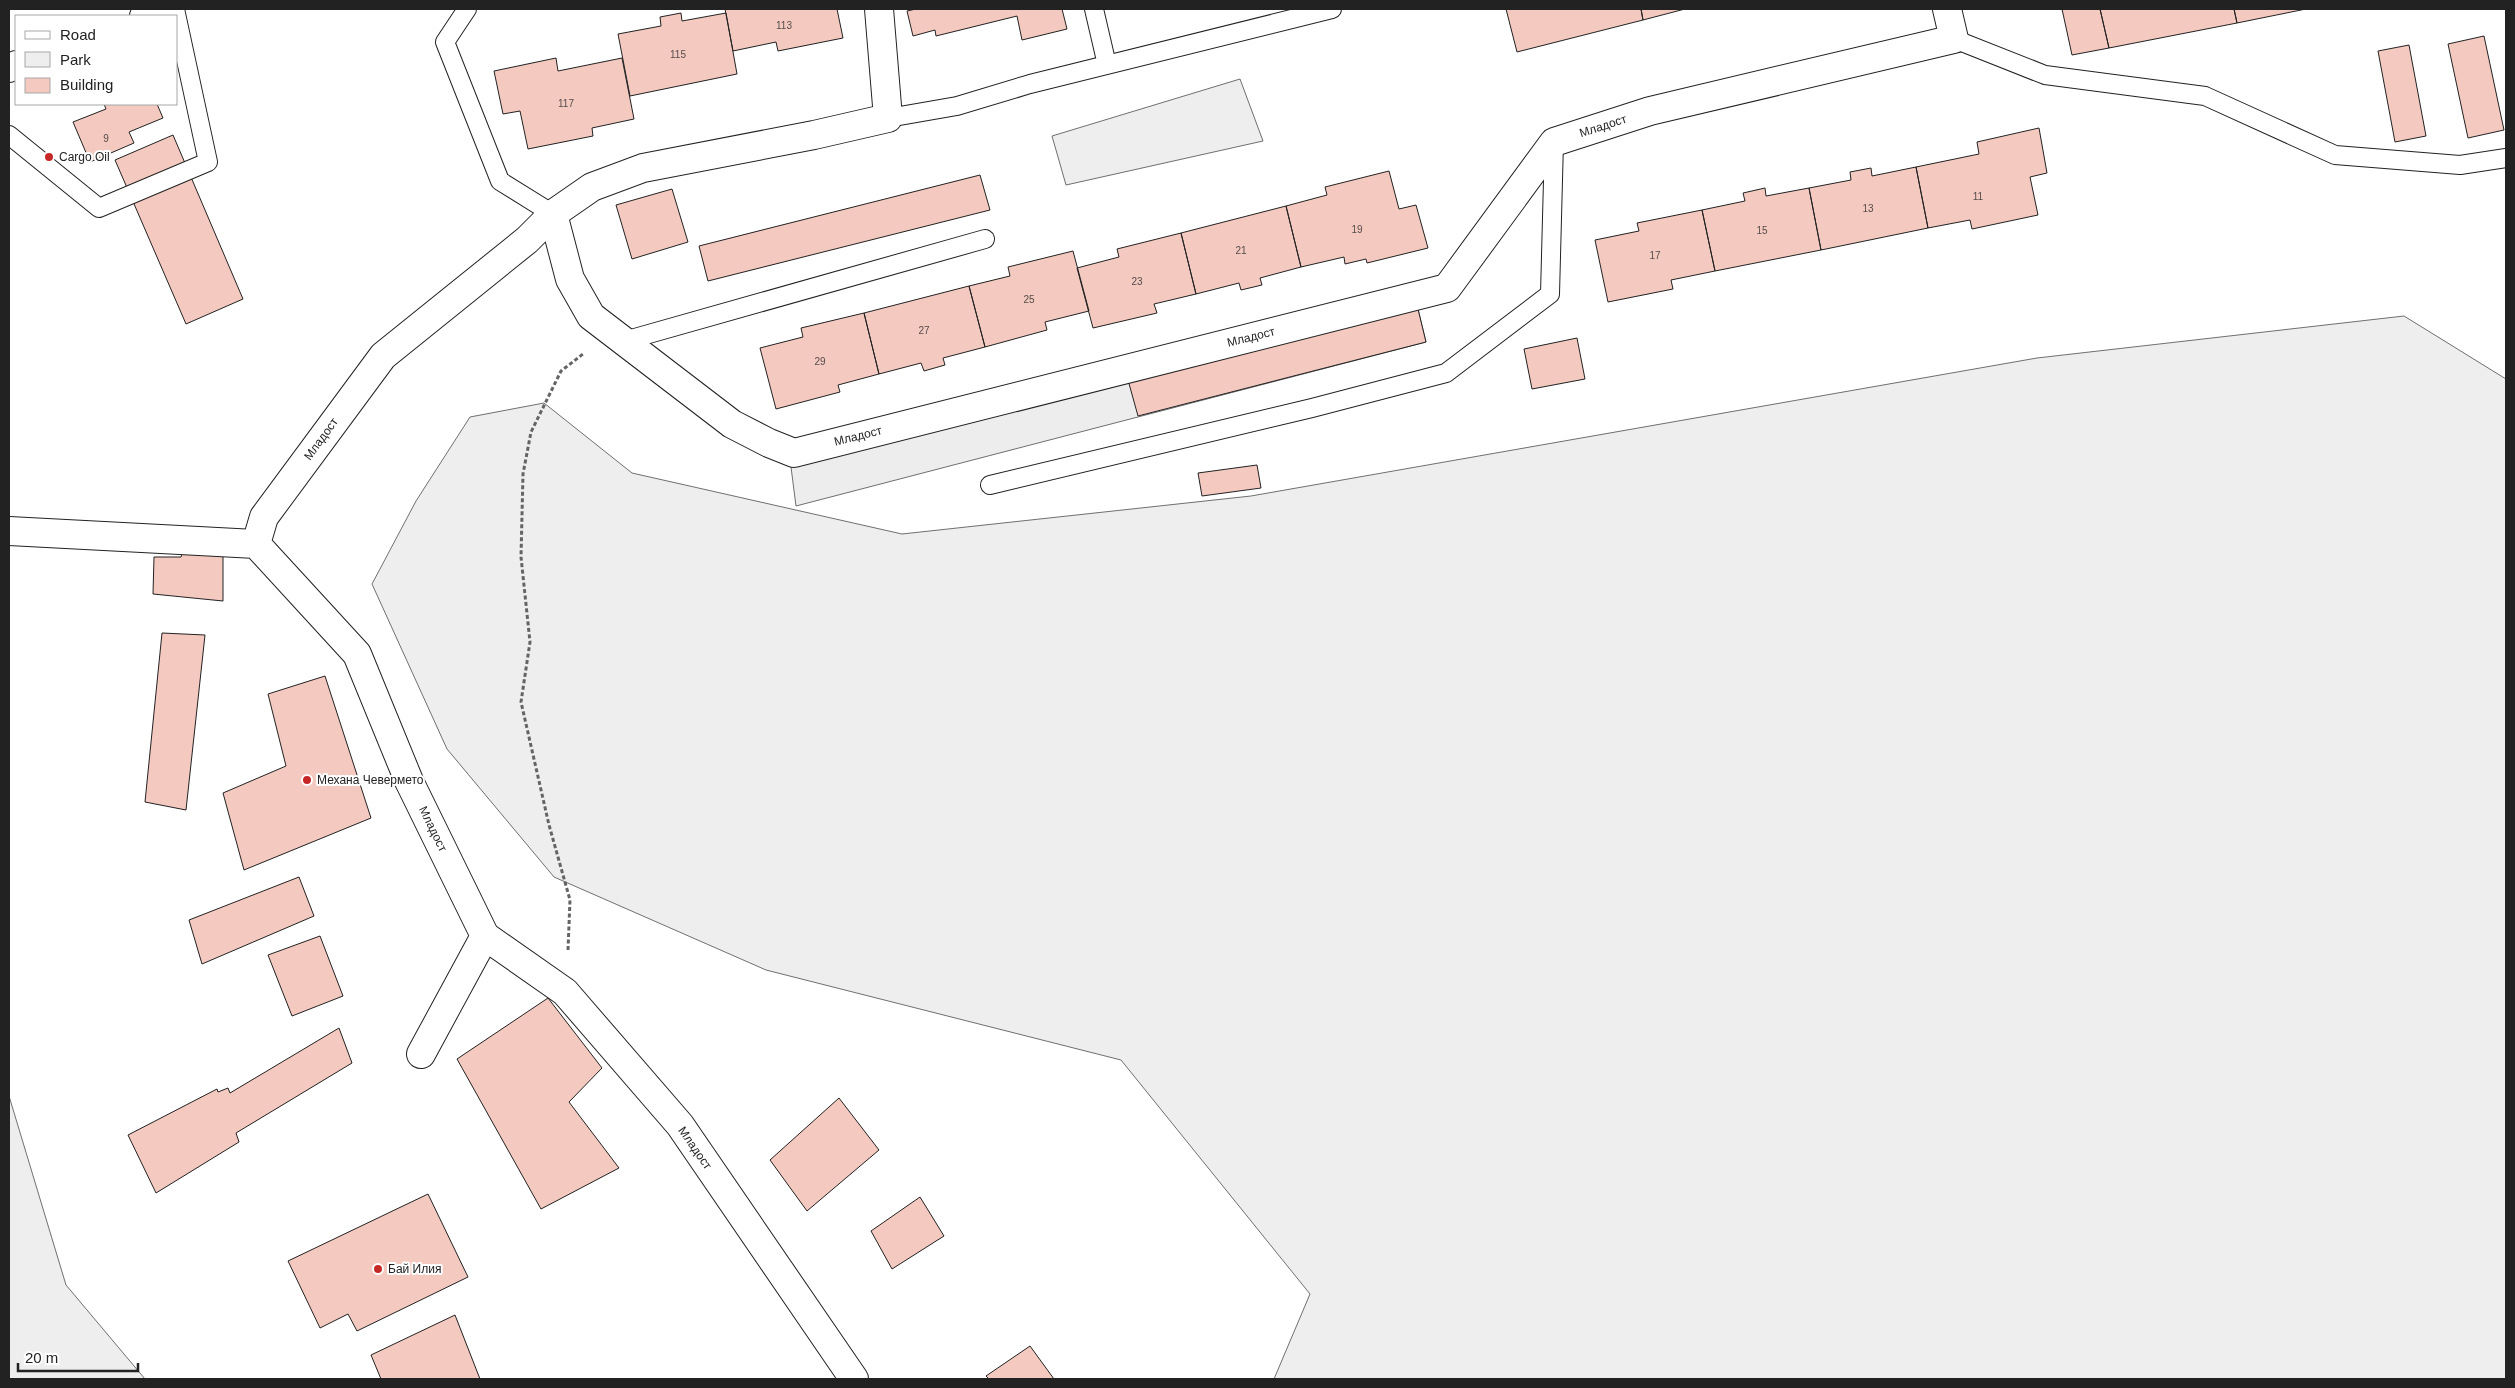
<svg xmlns="http://www.w3.org/2000/svg" width="2515" height="1388" font-family="Arial,sans-serif">
<rect width="100%" height="100%" fill="#fff"/>
<path fill="#eee" stroke="#6f6f6f" d="M1240,79l23,62 -197,44 -14,-49z
M2404,316l102,63v1000h-1232l36,-85 -189,-234 -355,-90 -212,-93 -107,-128 -75,-165 44,-83 54,-84 74,-14 88,70 270,61 349,-38 786,-138z
M9,1096l57,189 79,94h-136z"/>
<path fill="#ededed" stroke="#6f6f6f" d="M1417,305l9,37 -630,164 -5,-39z"/>
<path fill="#f3c9c0" stroke="#222" d="M725,9h112l6,29 -65,13 -2,-9 -43,9z
M916,9h146l5,20 -45,11 -5,-24 -81,20 -1,-6 -22,6 -6,-25z
M1506,9h135l2,11 -126,32z
M1641,9h44l-42,11z
M2062,9h38l9,39 -37,7z
M2100,9h134l3,14 -128,25z
M2234,9h72l-69,14z
M681,13l1,8 44,-8 11,61 -107,22 -12,-62 43,-8 -1,-9z
M2484,36l20,94 -36,8 -20,-94z
M2409,45l17,91 -31,6 -17,-91z
M556,58l2,13 64,-13 12,61 -42,9 1,8 -65,13 -8,-38 -17,3 -9,-43z
M104,104h53l6,14 -34,14 5,11 -44,19 -17,-40 33,-13z
M2039,128l8,45 -17,4 8,38 -66,14 -2,-9 -42,8 -12,-61 63,-13 -2,-12z
M173,135l70,164 -57,25 -71,-164z
M1916,167l12,61 -107,22 -12,-62 42,-8 -1,-8 21,-4 1,8z
M1389,171l10,38 17,-4 12,43 -61,15 -1,-4 -21,5 -1,-7 -43,10 -15,-61 41,-11 -2,-8z
M980,175l10,35 -282,71 -9,-35z
M1765,188l1,8 43,-8 12,62 -106,21 -13,-61 43,-9 -2,-8z
M672,189l16,53 -56,17 -16,-54z
M1286,206l15,61 -41,11 2,7 -21,5 -2,-7 -43,11 -15,-61z
M1702,210l13,61 -44,9 2,9 -65,13 -13,-62 44,-9 -2,-8z
M1181,233l15,61 -42,10 3,9 -64,15 -16,-60 42,-11 -2,-8z
M1073,251l16,60 -44,11 2,8 -62,17 -16,-61 41,-10 -2,-9z
M969,286l16,61 -42,11 2,7 -21,6 -3,-8 -42,11 -15,-61z
M1417,305l9,37 -288,74 -10,-36z
M864,313l15,61 -41,11 2,7 -64,17 -16,-61 43,-11 -2,-9z
M1577,338l8,41 -53,10 -8,-40z
M1257,465l4,23 -59,8 -4,-23z
M184,547l39,4v50l-70,-7 1,-37h27z
M162,633l43,2 -19,175 -41,-8z
M325,676l46,142 -127,52 -21,-77 63,-27 -18,-72z
M299,877l15,39 -112,48 -13,-44z
M320,936l23,60 -51,20 -24,-61z
M548,998l54,70 -33,34 50,66 -78,41 -84,-150z
M339,1028l13,35 -116,70 3,9 -83,51 -28,-58 89,-46 1,3 10,-4 2,5z
M839,1098l40,52 -72,61 -37,-51z
M428,1194l40,83 -111,54 -9,-17 -28,14 -32,-67z
M920,1197l24,39 -52,33 -21,-38z
M455,1315l25,64h-99l-10,-24z
M1030,1346l24,33h-65l-3,-3z"/>
<g fill="none" stroke-linecap="round" stroke-linejoin="round">
<g stroke="#222" stroke-width="20">
<path id="lane" d="M467,9l-22,33 55,139 53,33
M1094,9l13,56
M1954,39l91,36 160,21 130,59 125,10 46,-7
M888,118l69,-12 73,-22 302,-75
M9,135l90,73 109,-46 -33,-153
M624,341l361,-102
M990,485l322,-77 134,-35 104,-79 4,-152"/>
</g>
<g stroke="#222" stroke-width="30">
<path id="street" d="M879,9l9,109 -74,17 -171,33 -51,19 -39,27 17,65 21,37 141,108 37,19 25,10 653,-165 107,-146 96,-31 304,-72 -7,-30
M9,531l247,13
M256,544l101,110 52,127 76,155 80,56 115,133 174,254
M256,544l8,-27 119,-161 144,-116 26,-26
M421,1054l64,-118"/>
</g>
<g stroke="#222" stroke-width="30">
<path id="secondary" d="M144,16l20,-7
M9,68l7,-3"/>
</g>
<path stroke="#646464" stroke-width="3" stroke-dasharray="4 2.5" stroke-linecap="butt" d="M568,950l2,-50 -21,-75 -28,-123 9,-60 -9,-85 2,-83 8,-42 30,-61 22,-17"/>
<use href="#lane" stroke="#fff" stroke-width="18"/>
<use href="#street" stroke="#fff" stroke-width="28"/>
<use href="#secondary" stroke="#fff" stroke-width="28"/>
</g>
<g fill="#c62828" stroke="#fff" stroke-width="2">
<circle cx="49" cy="157" r="5"/>
<circle cx="307" cy="780" r="5"/>
<circle cx="378" cy="1269" r="5"/>
</g>
<g text-anchor="middle" dominant-baseline="central" stroke-width="4" stroke-linejoin="round" paint-order="stroke">
<g font-size="10" fill="#564c4a">
<text x="784" y="25">113</text>
<text x="678" y="54">115</text>
<text x="566" y="103">117</text>
<text x="106" y="138">9</text>
<text x="1978" y="196">11</text>
<text x="1868" y="208">13</text>
<text x="1357" y="229">19</text>
<text x="1762" y="230">15</text>
<text x="1241" y="250">21</text>
<text x="1655" y="255">17</text>
<text x="1137" y="281">23</text>
<text x="1029" y="299">25</text>
<text x="924" y="330">27</text>
<text x="820" y="361">29</text>
</g>
<g font-size="12" fill="#222" stroke="#fff">
<text transform="translate(1603 126) rotate(-18)">Младост</text>
<text transform="translate(1251 337) rotate(-14)">Младост</text>
<text transform="translate(858 436) rotate(-14)">Младост</text>
<text transform="translate(321 439) rotate(-54)">Младост</text>
<text transform="translate(433 829) rotate(64)">Младост</text>
<text transform="translate(695 1148) rotate(55)">Младост</text>
</g>
<g font-size="12" fill="#222" stroke="#fff" text-anchor="start">
<text x="59" y="157">Cargo Oil</text>
<text x="317" y="780">Механа Чевермето</text>
<text x="388" y="1269">Бай Илия</text>
</g>
</g>
<rect width="2515" height="1388" fill="none" stroke="#222222" stroke-width="20"/>
<rect x="15" y="15" width="162" height="90" fill="#ffffff" stroke="#a7a7a7"/>
<rect x="25" y="31" width="25" height="8" fill="#ffffff" stroke="#a7a7a7"/>
<text x="60" y="40" font-size="15" fill="#222222">Road</text>
<rect x="25" y="52" width="25" height="15" fill="#eeeeee" stroke="#a7a7a7"/>
<text x="60" y="65" font-size="15" fill="#222222">Park</text>
<rect x="25" y="78" width="25" height="15" fill="#f3c9c0" stroke="#a7a7a7"/>
<text x="60" y="90" font-size="15" fill="#222222">Building</text>
<path d="M18 1363v8h120v-8" fill="none" stroke="#222222" stroke-width="2.5"/>
<text x="25" y="1363" font-size="15" fill="#222222" stroke="#ffffff" stroke-width="4" paint-order="stroke">20 m</text>
</svg>
